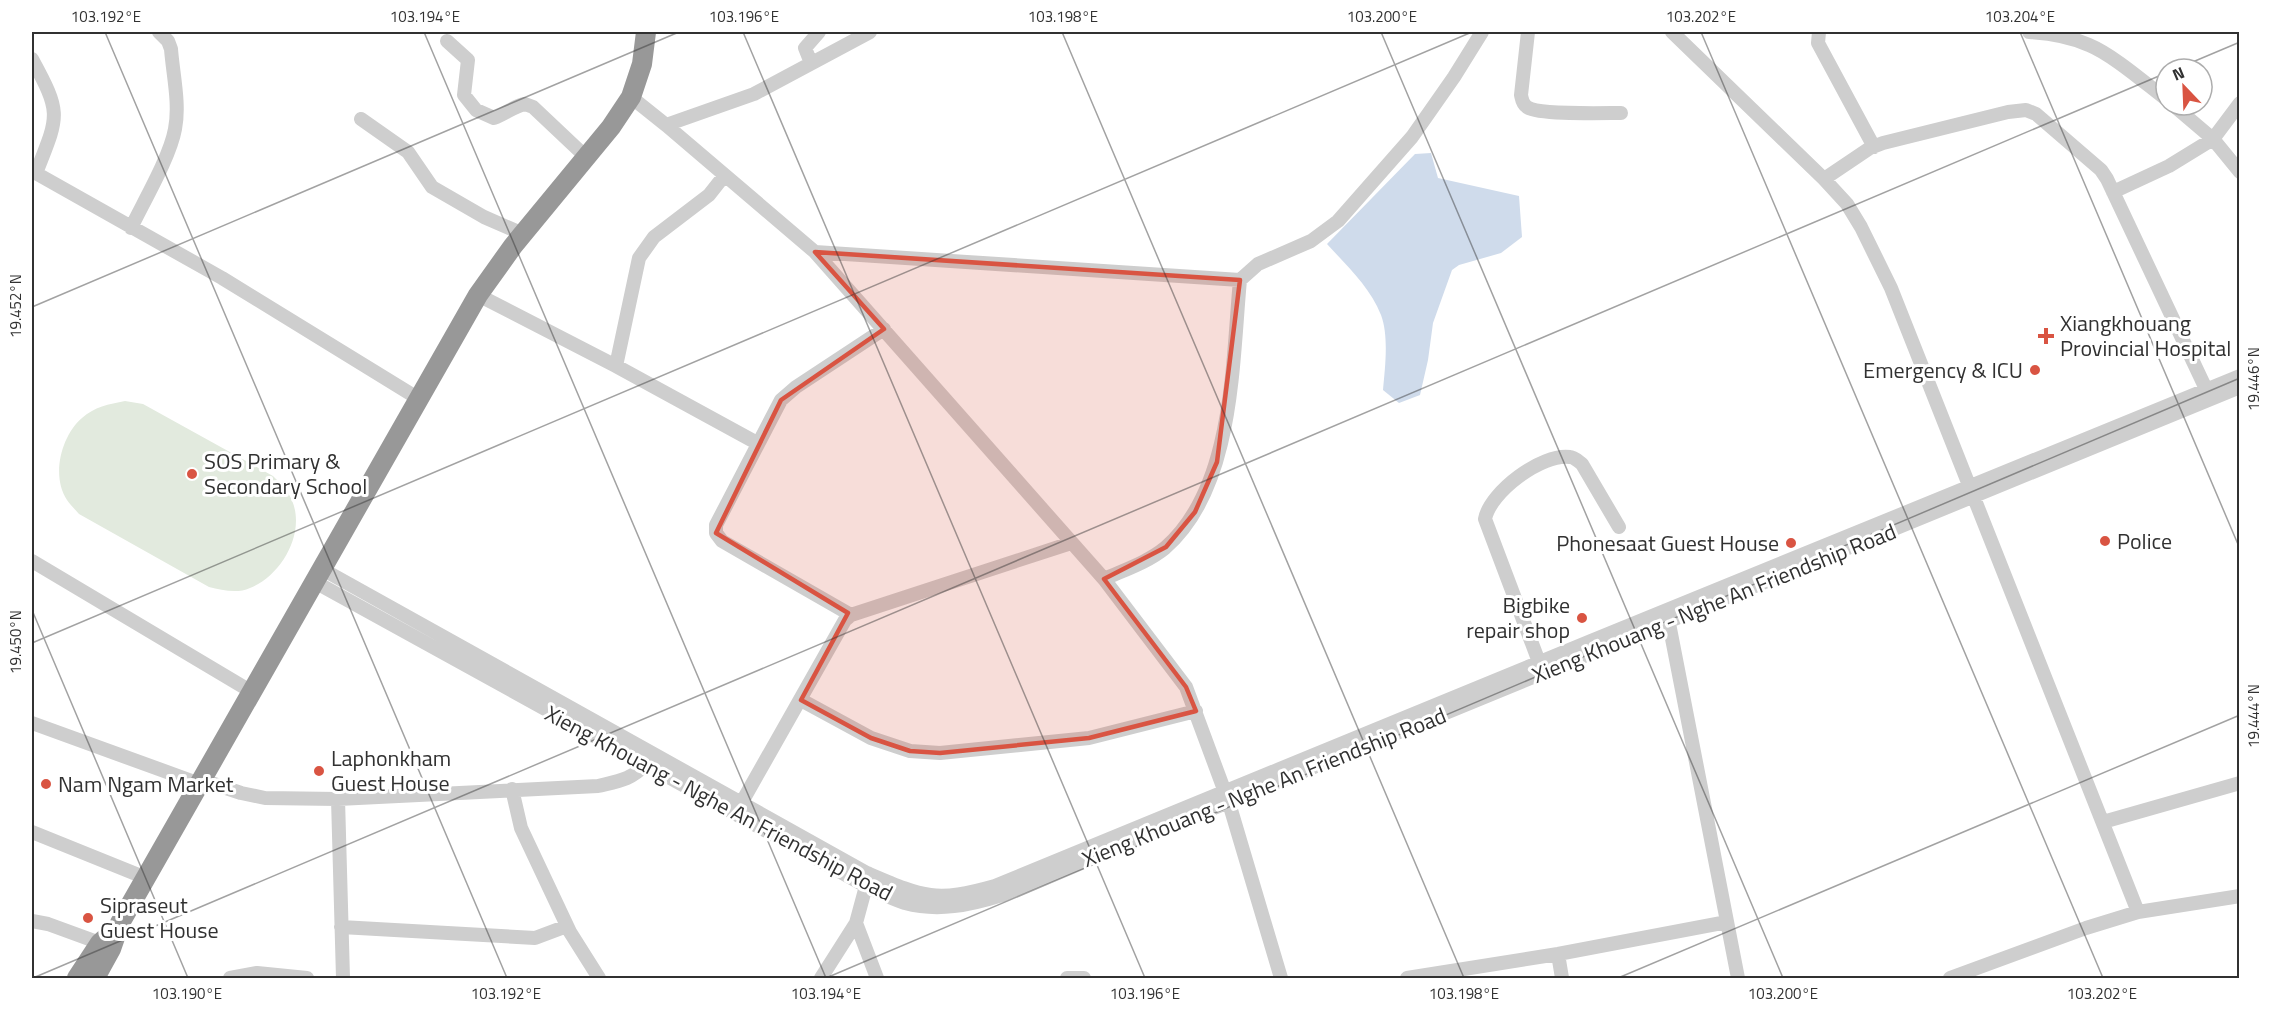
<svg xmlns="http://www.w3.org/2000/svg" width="2271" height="1010" font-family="'Titillium Web',sans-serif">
<rect width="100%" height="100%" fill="#fff"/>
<path fill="#e2eade" d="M125,401l18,3 130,72c5,5 12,11 15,17 22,34 -5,82 -38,95 -13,6 -28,2 -41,-1l-130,-73c-4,-5 -9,-9 -12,-14 -16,-24 -6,-64 15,-82 12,-11 27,-14 43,-17z"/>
<path fill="#cfdbeb" d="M1431,153l7,25 81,18 3,41 -21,16 -42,12 -7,5 -19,53 -5,37 -8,35 -21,8 -16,-13c2,-22 6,-54 -2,-75 -11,-28 -34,-49 -54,-71l88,-90z"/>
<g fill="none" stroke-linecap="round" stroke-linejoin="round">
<path stroke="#cecece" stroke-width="14" d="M1528,32l-7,63c1,4 1,9 6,12 10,8 77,6 94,6
M1672,32l152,147 23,25 14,23 30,61 247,624
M1819,32l-1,11 56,104
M2029,32c19,1 42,5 60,13 24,10 56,38 77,54
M447,41l21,19 -4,35 12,15 18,8c11,-4 20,-12 31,-14l8,3 53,50
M32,59c30,55 27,56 4,114
M811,63l-6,-15 14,-16
M631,97l35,28 149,127 289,327 82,108 43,116 52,175
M2173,105l40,34 27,33
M361,119l47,33 24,35 52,30 39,17
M666,125l88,-31 116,-62
M32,171l190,107 197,121
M1824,179l46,-31 13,-5 125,-31 18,-2 10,4 65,56 6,9 99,210
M2113,192l56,-26 44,-27 27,-36
M131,228c13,-27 39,-71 44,-99 5,-25 -2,-54 -4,-80l-3,-8 -9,-9
M815,252l425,28
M478,295l138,71 141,77
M616,366l23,-108 15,-21 55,-42 15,-19
M32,561l220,131
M322,569l545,304c56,24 68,30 128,13 416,-169 828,-343 1245,-510
M1104,579c20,-9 44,-17 61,-31 69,-60 67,-184 75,-268l18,-16 53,-23 27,-20 74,-84 42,-60 28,-45
M315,582l551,304c12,6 26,13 39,17 33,9 65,2 97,-8 413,-168 824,-341 1238,-508
M1667,613l71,365
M851,615l-129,-74 -6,-8v-8l65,-125 15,-13 88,-58
M1539,662l-54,-143c5,-27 57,-66 85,-62 4,0 8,4 12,7l37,63
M801,700l70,38 39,13 30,2 149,-15 107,-27
M32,723l168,61
M202,780l39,13 24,5 73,1 260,-13c21,-5 33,-6 48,-22
M512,789l9,39 49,104 29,46
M338,799l5,179
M738,809l107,-189 6,-5 220,-72
M2103,822l137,-39
M32,832l114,46
M866,886l-10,37 21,55
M32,921l16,3 52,19
M341,927l194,11 32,-12
M1558,954l4,24
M230,978l27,-5 50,5
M821,978l35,-55
M1067,978h17
M1407,978l151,-24 169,-32
M1950,978l136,-50 52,-16 102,-16"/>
<path stroke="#989898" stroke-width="20" d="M77,978l23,-35 8,-7
M95,978l16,-29 9,-26 358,-628 35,-49 98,-119 20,-30 11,-33 4,-32"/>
</g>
<path fill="#d95442" fill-opacity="0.2" stroke="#d95442" stroke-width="4.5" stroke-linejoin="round" d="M815,252l425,28 -23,182 -22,50 -29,35 -62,32 82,108 10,24 -107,27 -149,15 -30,-2 -39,-13 -70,-38 47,-87 -132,-80 65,-133 103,-71z"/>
<path fill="none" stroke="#313131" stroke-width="1.5" stroke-opacity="0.45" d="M105,32l402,946M424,32l402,946M743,32l402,946M1062,32l402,946M1381,32l402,946M1701,32l402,946M2020,32l220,517M2176,69l64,-27M32,307l647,-275M32,610l156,368M32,643l1440,-611M33,978l2133,-905M826,978l1414,-600M1618,978l622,-263"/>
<g fill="#d95442" stroke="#fff" stroke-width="2">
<path d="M2043 327h6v6h6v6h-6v6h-6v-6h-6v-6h6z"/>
<circle cx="2035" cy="370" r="6"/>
<circle cx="192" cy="474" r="6"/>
<circle cx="2105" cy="541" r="6"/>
<circle cx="1791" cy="543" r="6"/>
<circle cx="1582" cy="618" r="6"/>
<circle cx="319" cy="771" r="6"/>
<circle cx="46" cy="784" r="6"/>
<circle cx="88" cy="918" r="6"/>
</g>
<g text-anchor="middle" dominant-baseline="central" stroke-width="6" stroke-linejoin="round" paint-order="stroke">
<g font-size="22" fill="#313131" stroke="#fff" text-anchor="start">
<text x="2060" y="323">Xiangkhouang<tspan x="2060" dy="25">Provincial Hospital</tspan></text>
<text x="2023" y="370" text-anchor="end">Emergency &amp; ICU</text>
<text x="204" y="461">SOS Primary &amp;<tspan x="204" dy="25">Secondary School</tspan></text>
<text x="2117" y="541">Police</text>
<text x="1779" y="543" text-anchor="end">Phonesaat Guest House</text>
<text x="1570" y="605" text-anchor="end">Bigbike<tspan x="1570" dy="25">repair shop</tspan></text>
<text x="331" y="758">Laphonkham<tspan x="331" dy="25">Guest House</tspan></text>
<text x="58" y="784">Nam Ngam Market</text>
<text x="100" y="905">Sipraseut<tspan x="100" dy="25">Guest House</tspan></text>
</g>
<g font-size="22" fill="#313131" stroke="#fff">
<text transform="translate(1714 603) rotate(-22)">Xieng Khouang - Nghe An Friendship Road</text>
<text transform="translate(1264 787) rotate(-22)">Xieng Khouang - Nghe An Friendship Road</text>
<text transform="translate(719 803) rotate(28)">Xieng Khouang - Nghe An Friendship Road</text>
</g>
</g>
<rect width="2271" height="1010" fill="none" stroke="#ffffff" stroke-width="66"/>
<g transform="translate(2184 87) rotate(337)"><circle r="28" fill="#ffffff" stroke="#adadad" stroke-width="1.5"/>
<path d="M0-4.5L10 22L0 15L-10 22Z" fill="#d95442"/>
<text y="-9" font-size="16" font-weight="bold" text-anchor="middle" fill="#313131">N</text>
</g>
<rect x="33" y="33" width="2205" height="944" fill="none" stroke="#313131" stroke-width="2"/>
<g font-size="15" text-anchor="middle" fill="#313131">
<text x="106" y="22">103.192°E</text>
<text x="425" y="22">103.194°E</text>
<text x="744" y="22">103.196°E</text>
<text x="1063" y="22">103.198°E</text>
<text x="1382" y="22">103.200°E</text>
<text x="1701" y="22">103.202°E</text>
<text x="2020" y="22">103.204°E</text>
<text transform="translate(16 306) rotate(-90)" y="5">19.452°N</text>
<text transform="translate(2254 379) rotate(-90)" y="5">19.446°N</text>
<text transform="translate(16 642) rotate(-90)" y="5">19.450°N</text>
<text transform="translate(2254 716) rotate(-90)" y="5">19.444°N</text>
<text x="187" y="999">103.190°E</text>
<text x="506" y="999">103.192°E</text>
<text x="826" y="999">103.194°E</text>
<text x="1145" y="999">103.196°E</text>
<text x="1464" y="999">103.198°E</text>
<text x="1783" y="999">103.200°E</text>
<text x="2102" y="999">103.202°E</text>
</g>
</svg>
